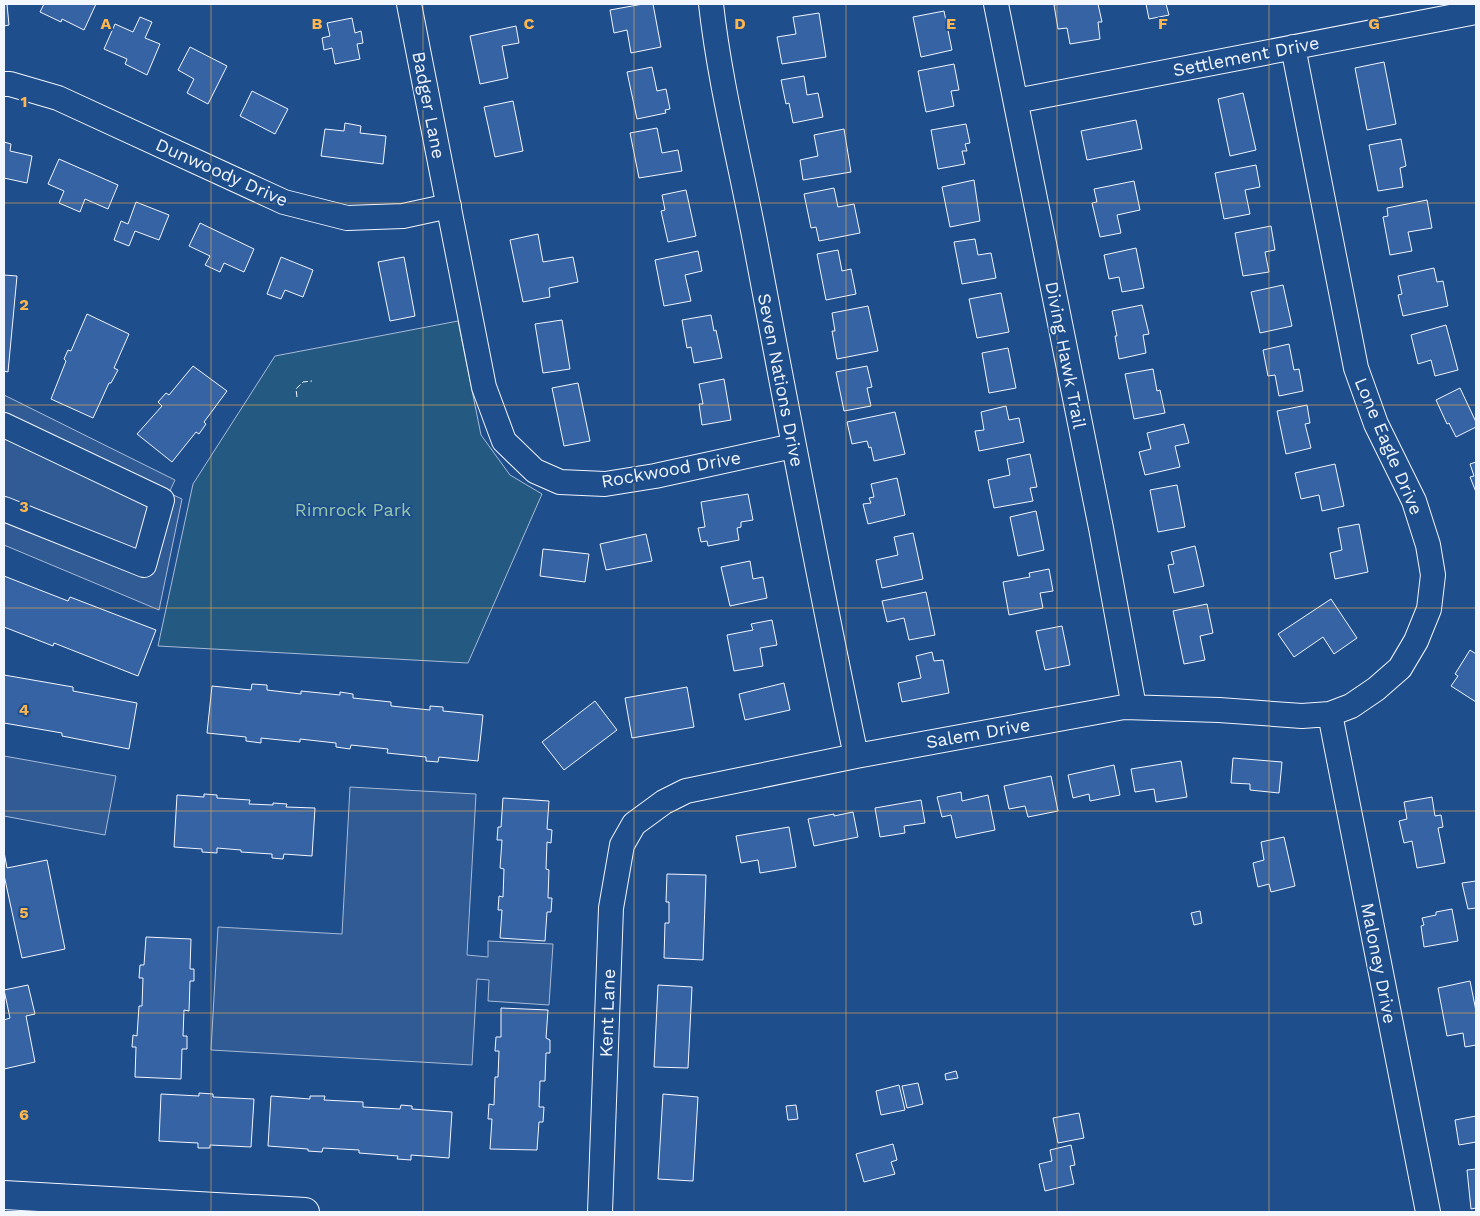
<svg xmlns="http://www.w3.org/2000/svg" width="1480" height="1216" font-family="'Work Sans',sans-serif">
<rect width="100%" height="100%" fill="#1f4e8c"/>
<path fill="#245a82" stroke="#a8bbd7" d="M458,321l23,114 29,40 32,19 -74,169 -310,-17 35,-162 82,-128z"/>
<path fill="#305b95" stroke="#a8bbd7" d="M4,395l171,85 -6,13 13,6 -23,111 -155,-65z
M4,756l112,20 -11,59 -101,-19z
M350,787l126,7 -9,161 21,2v-16l65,3 -4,61 -61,-4 1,-21 -12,-1 -5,86 -261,-15 7,-123 124,7z"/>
<path fill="#3563a3" stroke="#f2f6ff" d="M4,4h3l2,21 -5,1z
M44,4h52l-12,26 -22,-11 -1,3 -21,-10z
M643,4h10l8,43 -30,6 -4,-23 -13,3 -4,-23z
M1061,4h37l4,18h-4l2,17 -30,5 -3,-16 -9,1 -4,-24z
M1146,4h20l3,11 -20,4z
M944,11l8,39 -31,7 -8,-40z
M819,13l7,44 -44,7 -5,-27 19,-3 -3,-17z
M140,17l12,5 -7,16 15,6 -13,31 -22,-11 2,-5 -23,-10 11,-25 18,8z
M352,18l3,15 6,-2 2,12 -6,1 3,15 -25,5 -3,-16 -8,2 -2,-12 8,-2 -3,-13z
M516,26l3,17 -17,3 6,32 -28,6 -10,-48z
M190,47l37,19 -19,38 -21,-11 7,-14 -16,-9z
M1384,62l12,62 -29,6 -12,-62z
M954,64l5,26 -8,1 3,15 -28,6 -8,-41z
M652,67l5,24 9,-2 4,20 -5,1 1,3 -29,6 -10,-47z
M804,76l3,19 11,-2 5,24 -30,6 -4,-20 -3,1 -5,-24z
M252,91l36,18 -13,25 -35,-18z
M1243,93l13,57 -26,6 -12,-57z
M513,101l10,50 -28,6 -11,-50z
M1136,120l6,29 -55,11 -6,-29z
M345,123l16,3 -1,7 26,3 -3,28 -62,-8 4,-27 19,2z
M966,124l4,19 -5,1 2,7h-5l3,13 -27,5 -7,-39z
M657,128l5,25 16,-3 4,21 -43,7 -9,-45z
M844,129l7,43 -48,8 -3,-20 18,-4 -4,-21z
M1401,139l5,27 -6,2 3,19 -25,4 -9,-46z
M4,142l7,2 -1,7 22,5 -5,27 -23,-5z
M59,159l59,26 -10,24 -23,-10 -5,13 -21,-9 5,-12 -16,-7z
M1256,165l4,22 -15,3 5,24 -26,5 -9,-46z
M974,180l6,41 -30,6 -8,-40z
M1134,181l6,29 -23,5 4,18 -21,4 -8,-34 5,-1 -3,-13z
M834,188l4,19 16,-3 6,29 -41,8 -3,-14 -5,1 -7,-34z
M686,190l10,46 -28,6 -7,-31 4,-1 -3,-15z
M1427,200l5,28 -24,4 4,19 -22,4 -7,-38 5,-1 -1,-8z
M136,202l33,13 -10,25 -24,-9 -6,15 -15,-6 7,-19 7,3z
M200,223l54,26 -10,23 -20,-9 -4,9 -15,-7 5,-9 -21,-10z
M1271,226l4,24 -10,2 4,20 -26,4 -8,-43z
M538,234l5,28 30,-5 5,25 -29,6 1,9 -27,5 -13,-62z
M975,239l3,16 13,-2 5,25 -34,6 -8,-42z
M1136,248l8,40 -22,4 -3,-15 -10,2 -5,-24z
M838,250l4,21 9,-2 5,25 -30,6 -9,-46z
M698,251l4,20 -17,4 6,26 -27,5 -9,-46z
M281,257l32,13 -10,27 -18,-7 -4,9 -14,-5z
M404,257l11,59 -25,5 -12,-59z
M1434,268l3,14 6,-1 5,25 -45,10 -5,-21 4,-1 -4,-18z
M4,275l13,1 -9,96 -4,-1z
M1283,285l9,41 -32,7 -9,-41z
M1001,293l8,39 -32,6 -8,-39z
M1142,305l7,29 -6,1 3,18 -27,6 -4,-23h2l-5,-25z
M868,306l10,45 -41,8 -5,-28h3l-3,-18z
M87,314l42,20 -15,34 4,2 -7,13h-2l-16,35 -42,-19 15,-38 -2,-2 4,-9 3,1z
M711,315l3,16 2,-1 6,28 -28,5 -3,-16 -4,1 -5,-28z
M562,320l8,49 -27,4 -8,-49z
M1446,325l12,45 -23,6 -4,-16 -13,4 -7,-29z
M1289,344l5,26 5,-1 4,22 -24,5 -4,-21 -7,1 -5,-26z
M1008,348l8,40 -27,5 -7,-40z
M193,366l34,25 -23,31 2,2 -7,10 -3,-2 -24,30 -35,-28 25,-28 -4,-4 8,-9 3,2z
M867,366l5,21 -5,1 4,18 -27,5 -8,-39z
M1153,369l4,22 3,-1 5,23 -31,6 -9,-45z
M724,379l7,41 -29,5 -3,-21h4l-4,-20z
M578,383l12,58 -26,5 -12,-58z
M1460,388l16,34v5l-20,10 -7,-14 -2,1 -11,-24z
M1307,405l3,18 -5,1 6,24 -25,6 -9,-43z
M1006,406l3,14 10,-2 5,24 -45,9 -4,-20 9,-1 -3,-18z
M895,412l10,42 -31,7 -3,-14 -2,1 -2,-7 -15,3 -5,-22z
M1184,424l5,19 -14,3 5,21 -35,8 -6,-23 12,-3 -4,-16z
M1030,454l7,33 -7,1 3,13 -39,7 -6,-28 22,-5 -3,-16z
M1476,462v30l-6,-15 4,-1 -4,-12z
M1335,464l9,42 -22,5 -3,-16 -18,4 -6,-26z
M897,478l8,37 -37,9 -5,-20 8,-1 -2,-5 5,-1 -3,-13z
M1177,485l8,42 -27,5 -8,-42z
M748,494l5,26 -12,2v5l-4,1 2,12 -31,6 -1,-5 -6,1 -3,-14 7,-1 -4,-25z
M1036,511l8,39 -26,6 -8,-39z
M1359,524l9,48 -33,7 -5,-26 12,-3 -4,-22z
M913,533l10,46 -41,9 -6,-28 22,-5 -4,-18z
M646,534l6,27 -46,9 -6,-26z
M1195,546l9,40 -30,7 -6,-28 6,-1 -3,-12z
M543,549l46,5 -4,28 -45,-6z
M750,561l3,18 10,-2 4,21 -37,8 -9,-39z
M1049,569l4,22 -13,2 3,15 -34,7 -6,-33 27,-5 -1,-4z
M4,576l64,25 2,-4 86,33 -18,46 -84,-33 -1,3 -49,-19z
M926,592l9,43 -26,5 -5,-22 -17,4 -5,-21z
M1331,599l26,39 -23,16 -11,-17 -29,20 -16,-23z
M1207,604l6,29 -13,3 5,24 -21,4 -11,-53z
M772,620l5,25 -17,3 3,18 -29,5 -7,-36 26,-5 -2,-6z
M1062,626l8,39 -25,5 -9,-39z
M1470,650l6,4v48l-25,-16 7,-10 -3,-2z
M932,652l2,9 9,-1 6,33 -47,9 -4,-19 23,-5 -5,-22z
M4,675l69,12v4l64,12 -8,46 -67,-13v-3l-58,-10z
M784,683l6,27 -45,10 -6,-26z
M252,684l15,1v5l34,4v-3l39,4v-3l13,2v4l38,4v4l39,4v-4l13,1v4l40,4 -5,46 -39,-4 -1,5 -12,-1v-4l-39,-4 1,-4 -37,-4 -1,4 -14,-2v-4l-36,-4v3l-39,-4v5l-15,-2v-4l-39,-4 5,-47 39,4z
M687,687l7,40 -62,11 -7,-40z
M595,701l22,29 -53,40 -22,-28z
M1233,758l49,4 -3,31 -29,-3v-6l-19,-1z
M1181,761l6,36 -31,5 -2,-13 -19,3 -4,-23z
M1114,765l6,30 -30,6 -1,-7 -16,4 -5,-23z
M1051,776l7,35 -30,6 -3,-11 -16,3 -5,-23z
M961,792l1,9 26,-6 7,35 -39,8 -5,-23 -9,2 -5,-20z
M204,794l13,1v3l33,2 -1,4 24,1v-2l14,1 -1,3 29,1 -3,48 -28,-2 -1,5 -11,-1v-4l-31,-2v-2l-24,-2v5l-15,-1v-3l-28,-2 3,-52 27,2z
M1432,797l3,19 6,-1 2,12 -5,1 7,35 -28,5 -5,-27 -8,2 -5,-22 8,-2 -3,-17z
M503,798l46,3 -2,28 5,1 -1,13 -4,-1 -1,27 3,1 -1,28h4l-1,14h-4l-2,29 -45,-3 2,-28h-4l1,-14 4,1 1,-28 -4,-1 2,-28h-5l1,-13h3z
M921,800l4,23 -21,3 1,7 -25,4 -5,-29z
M853,812l5,25 -44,9 -6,-27 26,-5v2z
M789,827l7,40 -36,6 -2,-13 -17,3 -5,-27z
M1284,837l11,49 -24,6 -2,-8 -11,3 -5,-24 11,-3 -3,-18z
M4,852l3,16 40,-8 18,89 -43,9 -18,-83z
M667,874l39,1 -3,85 -39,-2 1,-35h4v-21h-3z
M1476,881v27l-8,1 -6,-26z
M1452,909l6,32 -34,6 -3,-21 3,-1 -2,-7 14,-3v-3z
M1200,911l2,12 -8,2 -3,-12z
M146,937l45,2 -1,30h4v12h-4l-1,30 -5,-1 -1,26h4v13h-5l-1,30 -46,-2 1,-30h-4l1,-12 4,1 2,-30h3l1,-28h-4l1,-13h4z
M1470,981l6,30v34l-11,2 -2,-14 -16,3 -9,-48z
M28,985l7,29 -9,2 9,46 -31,7v-49l6,-2 -6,-28z
M658,985l34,2 -4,81 -34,-1z
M501,1008l47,2 -2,28 4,2v13h-4l-1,28h-5l-1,26h5l-1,15h-4l-2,28 -47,-1 2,-30h-4l1,-15 5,1 1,-28h3l1,-26h-4l1,-14h5z
M956,1071l2,7 -12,2 -1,-6z
M918,1083l5,21 -16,4 -5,-22z
M899,1085l6,25 -24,5 -5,-24z
M199,1093l14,1v3l41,2 -3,48 -41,-2v3h-12v-5l-39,-2 2,-47 38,2z
M663,1094l35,3 -5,84 -35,-2z
M271,1096l39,3v-3h15l-1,4 39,2v5l37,2 1,-4 11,1v3l40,3 -3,46 -38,-3v5l-14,-1 1,-3 -39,-3v-3l-36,-2 -1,4 -14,-1v-2l-40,-3z
M796,1105l2,14 -10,1 -2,-14z
M1079,1113l5,25 -26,5 -5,-25z
M1476,1116v26l-17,3 -4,-25z
M893,1144l4,16 -6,2 4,12 -31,8 -8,-28z
M1071,1145l4,20 -5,1 4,18 -29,7 -6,-27 13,-3 -2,-11z
M1476,1169v39l-5,1 -4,-39z"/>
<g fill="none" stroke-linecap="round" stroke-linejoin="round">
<g stroke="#f2f6ff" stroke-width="26">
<path id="minor" d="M409,4l75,383 20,54 31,30 25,11 45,2 50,-8 138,-30
M711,4c9,81 30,161 45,242 32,170 64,340 100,510
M996,4l105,524 33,179
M4,84h6l48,14 226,104 63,16 56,-2 46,-10
M1016,101l460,-89
M4,425l158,75 -18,65 -140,-56
M1330,714l98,498
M600,1212l11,-304 11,-63 12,-21 30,-22 22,-11 170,-35 268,-49 95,3 83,6 28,-2 21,-8 25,-17 24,-21 16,-27 13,-32 4,-34 -5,-30 -14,-44 -38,-77 -20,-56 -63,-321"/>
</g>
<g stroke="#f2f6ff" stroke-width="30">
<path id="major" d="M4,1195l301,17"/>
</g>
<use href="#minor" stroke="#1f4e8c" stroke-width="24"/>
<use href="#major" stroke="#1f4e8c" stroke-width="28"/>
<path stroke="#f2f6ff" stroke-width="1" stroke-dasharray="6 2.5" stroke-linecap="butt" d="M297,397l-1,-8 7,-7 9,-1"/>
</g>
<path fill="none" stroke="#ffb74d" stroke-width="1" stroke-opacity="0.55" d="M211,4v1208M423,4v1208M634,4v1208M846,4v1208M1057,4v1208M1269,4v1208M4,203h1472M4,405h1472M4,608h1472M4,811h1472M4,1013h1472"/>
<g text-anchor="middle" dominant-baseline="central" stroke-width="4" stroke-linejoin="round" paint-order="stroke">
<g font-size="18" fill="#f2f6ff" stroke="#1f4e8c">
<text transform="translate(1246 56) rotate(-11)">Settlement Drive</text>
<text transform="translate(429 105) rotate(79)">Badger Lane</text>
<text transform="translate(222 172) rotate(24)">Dunwoody Drive</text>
<text transform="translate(1066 355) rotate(79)">Diving Hawk Trail</text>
<text transform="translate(781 380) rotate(79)">Seven Nations Drive</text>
<text transform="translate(1389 446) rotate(67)">Lone Eagle Drive</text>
<text transform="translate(671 469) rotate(-10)">Rockwood Drive</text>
<text transform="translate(978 733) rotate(-10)">Salem Drive</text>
<text transform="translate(1379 963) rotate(79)">Maloney Drive</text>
<text transform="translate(607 1013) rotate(-88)">Kent Lane</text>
</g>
<g font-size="18" fill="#97c8a6" stroke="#1f4e8c">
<text x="353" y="509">Rimrock Park</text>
</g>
</g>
<g font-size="16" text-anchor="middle" font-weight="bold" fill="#ffb74d" stroke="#1f4e8c" stroke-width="4" stroke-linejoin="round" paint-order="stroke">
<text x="106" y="29">A</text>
<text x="317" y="29">B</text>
<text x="529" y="29">C</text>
<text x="740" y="29">D</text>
<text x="951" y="29">E</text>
<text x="1163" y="29">F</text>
<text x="1374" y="29">G</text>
<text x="24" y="107">1</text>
<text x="24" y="310">2</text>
<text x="24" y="512">3</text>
<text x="24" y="715">4</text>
<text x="24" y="918">5</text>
<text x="24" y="1120">6</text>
</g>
<rect width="1480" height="1216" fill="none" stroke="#f2f6ff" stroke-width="10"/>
</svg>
